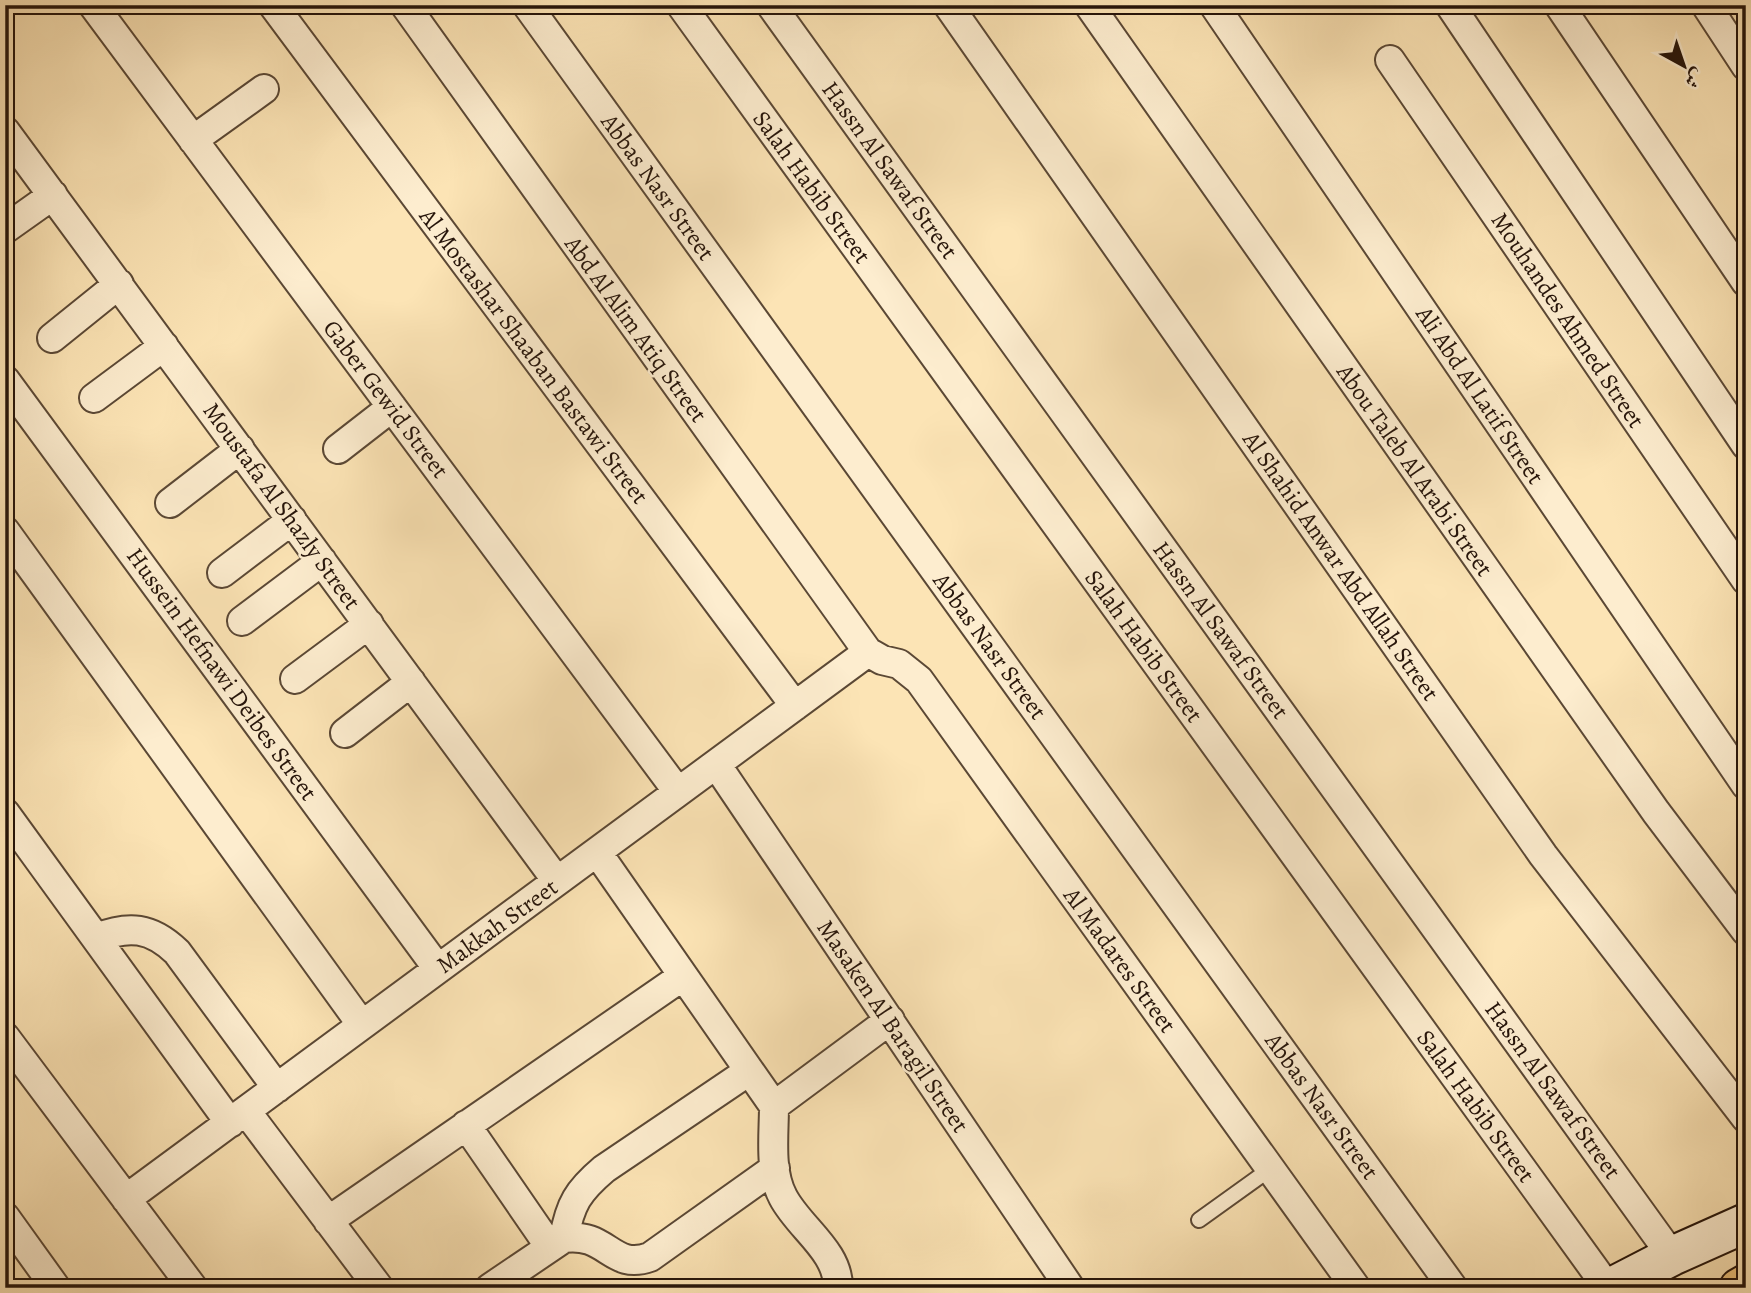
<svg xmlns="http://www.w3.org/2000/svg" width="1751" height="1293" font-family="Alegreya,Amiri,serif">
<rect width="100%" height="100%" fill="#fce4b5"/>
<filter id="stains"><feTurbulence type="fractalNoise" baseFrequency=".00286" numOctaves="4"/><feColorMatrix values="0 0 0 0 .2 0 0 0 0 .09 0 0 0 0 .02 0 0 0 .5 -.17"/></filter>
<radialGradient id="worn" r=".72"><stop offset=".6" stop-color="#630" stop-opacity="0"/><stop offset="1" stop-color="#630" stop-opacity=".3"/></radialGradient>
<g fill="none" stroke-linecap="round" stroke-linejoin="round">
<g stroke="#5b4835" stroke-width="18">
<path id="lane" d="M1199,1220l71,-51"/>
</g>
<g stroke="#5b4835" stroke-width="32">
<path id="street" d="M93,5l585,787
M273,5l522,701
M405,5l463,647 14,8 17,4 20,16 437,608
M527,5l926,1283
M681,5l927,1283
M771,5l901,1251
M948,5l595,850 203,263
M1089,5l567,807 90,119
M1214,5l532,780
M1450,5l296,440
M1559,5l187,277
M1706,5l40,61
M1390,60l356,520
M5,131l552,750
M193,140l71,-51
M5,229l48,-34
M52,338l67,-54
M5,380l433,589
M94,398l70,-52
M338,449l54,-42
M170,503l70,-54
M5,531l357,494
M222,573l70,-53
M242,621l80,-60
M295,679l74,-55
M345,733l66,-51
M716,764l354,524
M5,813l225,310
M597,852l177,254
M96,938c33,-13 55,-11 81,14l100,136
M5,1037l188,251
M246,1111l133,177
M466,1125l84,122
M126,1199l742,-547
M5,1217l51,71
M328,1221l355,-245
M564,1238c6,-34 14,-47 40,-69l145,-98
M490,1288l74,-50c44,-6 47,33 86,19l125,-89
M838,1288c1,-37 -39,-60 -55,-91 -14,-26 -9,-62 -9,-91l116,-86"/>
</g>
<g stroke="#25140a" stroke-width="42">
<path id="secondary" d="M1610,1288l62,-32 74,-33"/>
</g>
<g stroke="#25140a" stroke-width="42">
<path id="highway" d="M1739,1288l7,-4"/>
</g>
<use href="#lane" stroke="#fdedcf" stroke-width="14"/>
<use href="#street" stroke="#fdedcf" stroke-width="28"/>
<use href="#secondary" stroke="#fdedcf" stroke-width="38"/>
<use href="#highway" stroke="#eec27a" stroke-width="38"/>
</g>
<g text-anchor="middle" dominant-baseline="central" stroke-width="5" stroke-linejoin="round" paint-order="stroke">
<g font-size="24" fill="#25140a" stroke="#fdedcf">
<text transform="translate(890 170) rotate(54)">Hassn Al Sawaf Street</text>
<text transform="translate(658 187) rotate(54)">Abbas Nasr Street</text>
<text transform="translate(812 187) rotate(54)">Salah Habib Street</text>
<text transform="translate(1568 320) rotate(56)">Mouhandes Ahmed Street</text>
<text transform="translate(636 329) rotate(54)">Abd Al Alim Atiq Street</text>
<text transform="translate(534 356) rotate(53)">Al Mostashar Shaaban Bastawi Street</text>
<text transform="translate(1480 395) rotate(56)">Ali Abd Al Latif Street</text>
<text transform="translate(386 399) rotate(53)">Gaber Gewid Street</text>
<text transform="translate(1415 470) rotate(55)">Abou Taleb Al Arabi Street</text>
<text transform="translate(282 506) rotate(54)">Moustafa Al Shazly Street</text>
<text transform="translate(1341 566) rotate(55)">Al Shahid Anwar Abd Allah Street</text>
<text transform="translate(1221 630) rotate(54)">Hassn Al Sawaf Street</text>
<text transform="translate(990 646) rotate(54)">Abbas Nasr Street</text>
<text transform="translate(1144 646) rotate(54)">Salah Habib Street</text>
<text transform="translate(222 674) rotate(54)">Hussein Hefnawi Deibes Street</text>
<text transform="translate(497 926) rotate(-36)">Makkah Street</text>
<text transform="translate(1120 960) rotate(54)">Al Madares Street</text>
<text transform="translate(893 1026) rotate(56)">Masaken Al Baragil Street</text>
<text transform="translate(1553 1090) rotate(54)">Hassn Al Sawaf Street</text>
<text transform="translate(1322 1106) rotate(54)">Abbas Nasr Street</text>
<text transform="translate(1476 1106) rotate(54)">Salah Habib Street</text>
</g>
</g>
<rect width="1751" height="1293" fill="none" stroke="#fce4b5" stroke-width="28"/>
<rect x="7" y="7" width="1737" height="1279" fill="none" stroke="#25140a" stroke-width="3.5"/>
<rect x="14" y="14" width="1723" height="1265" fill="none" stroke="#25140a" stroke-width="2"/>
<g transform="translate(1684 66) rotate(140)" stroke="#fdedcf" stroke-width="5" paint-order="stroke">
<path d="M0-5L12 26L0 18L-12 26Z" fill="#25140a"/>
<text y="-10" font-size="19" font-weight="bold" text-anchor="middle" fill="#25140a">ش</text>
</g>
<rect width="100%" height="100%" filter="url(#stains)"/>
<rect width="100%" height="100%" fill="url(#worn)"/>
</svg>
